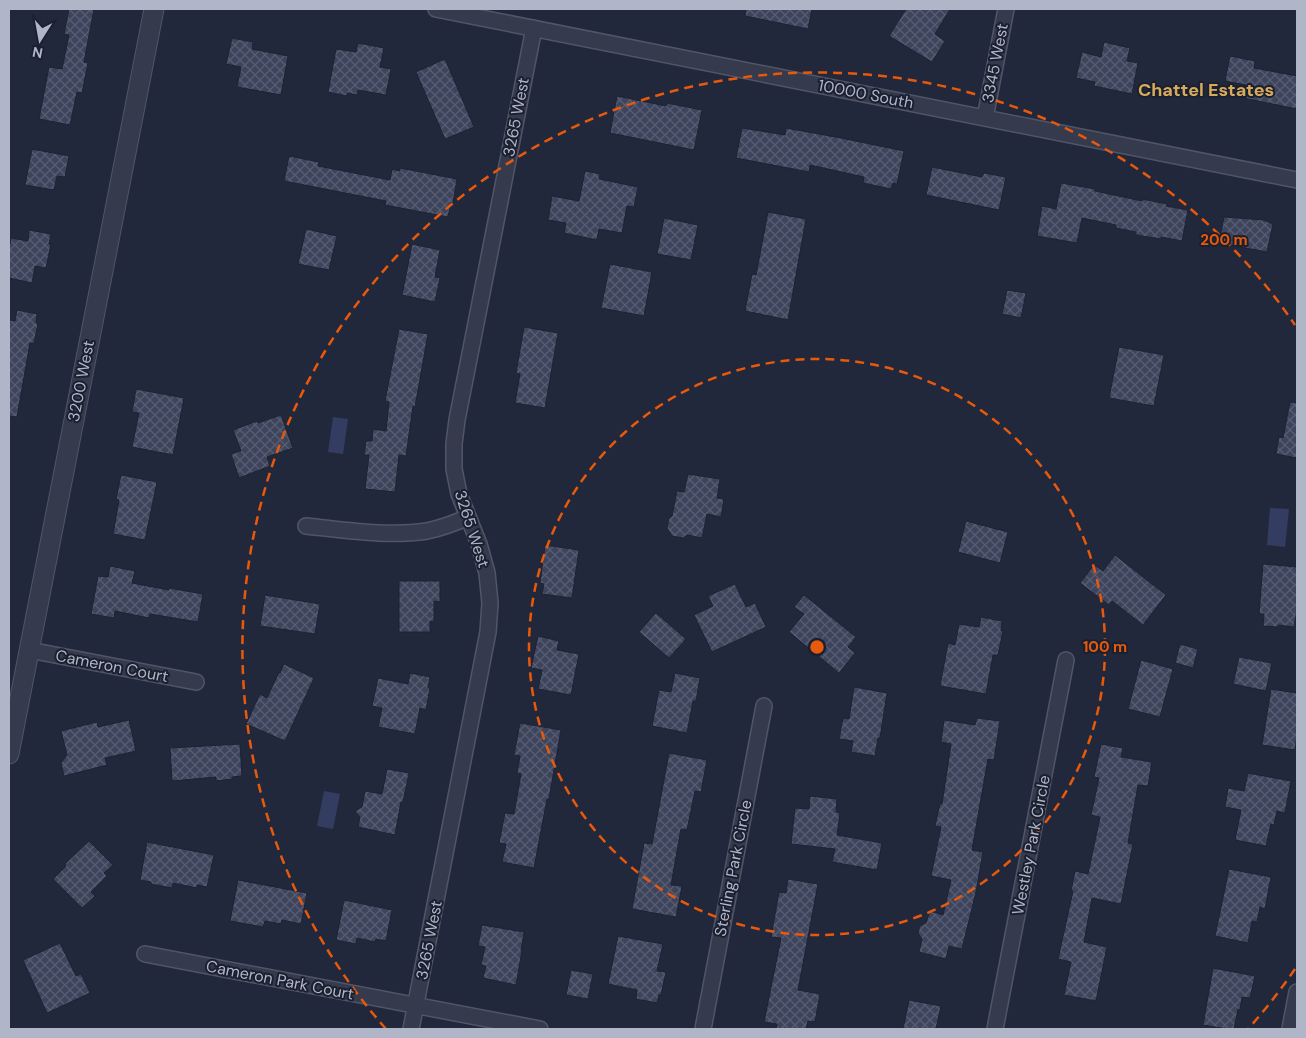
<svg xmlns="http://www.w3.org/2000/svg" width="1306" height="1038" font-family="'DM Sans',sans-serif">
<defs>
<pattern id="building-cross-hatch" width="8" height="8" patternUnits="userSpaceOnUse" patternTransform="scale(1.25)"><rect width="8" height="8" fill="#3d445c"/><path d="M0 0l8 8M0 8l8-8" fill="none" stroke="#575d72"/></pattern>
</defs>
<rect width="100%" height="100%" fill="#22283c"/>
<path fill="#333d62" d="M333,417l15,2 -5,35 -15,-2z
M1270,508l19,1 -4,38 -18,-2z
M324,791l16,3 -7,35 -16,-3z"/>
<path fill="url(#building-cross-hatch)" stroke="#1d2233" d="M69,9h25l-10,53 4,1 -6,30 -5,-1 -7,33 -31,-6 10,-52 13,2 7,-34 -5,-1z
M746,9h66l-4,20 -63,-13z
M906,9h44l-15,25 10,7 -13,21 -43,-26z
M232,38l21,4 -1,7 36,7 -7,39 -44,-8 4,-20 -15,-3z
M1104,42l26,6 -3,13 11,2 -6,31 -38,-8 1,-4 -19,-4 6,-26 19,5z
M358,43l26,5 -4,19 11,2 -5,26 -28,-5 -1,5 -10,-2v3l-19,-4 8,-43 20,3z
M1230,56l25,5 -1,7 43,8v33l-54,-11 3,-13 -21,-4z
M445,59l29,68 -29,12 -29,-67z
M617,96l49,10 1,-3 35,7 -8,40 -84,-17z
M742,128l43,7 1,-7 55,10 63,13 -7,33 -4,-1 -2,6 -28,-6 1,-6 -54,-12 -1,7 -73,-14z
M32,149l37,7 -4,21 -8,-1 -3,14 -29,-5z
M289,156l30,6 -1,4 72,14 2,-11 8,2v-3l57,11 -4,24h-2l-3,14 -63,-12 1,-4 -102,-20z
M932,167l50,10 2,-4 22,4 -7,33 -73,-15z
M585,171l15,3 -1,5 39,8 -4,20 -7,-1 -5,27 -23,-4 -2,11 -33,-7 2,-10 -18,-3 4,-24 27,5z
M1061,183l34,6v2l47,10v-2l25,5 -1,2 22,4 -6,31 -21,-4v2l-25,-4v-3l-20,-4v-3l-34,-7 -5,25 -40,-7 5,-30 14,3z
M768,212l38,7 -18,101 -43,-9 7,-37 4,1z
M1224,217l40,3 9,4 -6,28 -48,-9z
M664,218l34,7 -7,35 -34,-6z
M306,229l31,7 -8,34 -31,-6z
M29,230l22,4 -2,10h2l-5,24 -11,-2 -3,17 -23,-5v-34h1l1,-6 17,3z
M412,244l28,6 -5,27 5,1 -5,24 -33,-7z
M610,264l42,8 -8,44 -43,-8z
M1007,290l19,3 -5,25 -19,-4z
M17,310l20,4 -1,9 2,1 -4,19h-4l-13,74 -8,-1v-96l6,1z
M524,327l34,6 -13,75 -30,-5 5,-29 -4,-1z
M399,329l29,5 -13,73 -2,-1 -7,50 -7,-1 -4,37 -30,-3 4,-34h-5l2,-14h6l1,-12 13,2 3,-29 -4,-1z
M1119,347l45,8 -10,51 -45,-8z
M136,389l48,9 -11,57 -41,-8 7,-34 -7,-1z
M1290,402l7,1v55l-21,-4 3,-17 4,1z
M281,415l12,33 -26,9 3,9 -31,12 -8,-24 10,-3 -8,-21 24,-9 1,2z
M688,474l32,5 -3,19 7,1 -3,18 -14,-3 -5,24 -15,-3 -4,3 -11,-2 -5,-8 2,-10 3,-2 5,-25 7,1z
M121,475l36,7 -12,58 -32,-6 6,-34 -3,-1z
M966,521l42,11 -8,31 -42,-11z
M545,545l34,5 -7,48 -30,-4 2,-10 -4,-1z
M1115,555l51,40 -23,30 -31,-24 -3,4 -29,-22 14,-18 9,6z
M1263,564l34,3v43l-3,17 -16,-2v2l-15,-1 1,-12h-5z
M110,566l25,5 -3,12 37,7v-2l34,6 -5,28 -48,-8 -1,4 -34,-7 -1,7 -23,-4 7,-38 10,1z
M399,581h41v21l-6,-1v21l-4,-1v11h-31z
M735,584l11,23 9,-4 11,24 -54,25 -18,-37 19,-9 -5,-10z
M265,595l55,9 -5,30 -55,-8z
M804,595l52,42 -8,10 7,6 -16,20 -50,-41 15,-18 -10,-7z
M656,613l30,26 -17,19 -30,-26z
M981,617l21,4 -1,10h2l-5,24h-5l-7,39 -46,-8 8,-43 7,2 4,-21 20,3z
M538,636l21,5 -2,9 22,4 -8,41 -33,-6 4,-19 -11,-2z
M1180,644l18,5 -5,19 -18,-5z
M1239,657l33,6 -6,28 -33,-7z
M1141,660l32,9 -13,48 -32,-8z
M284,664l30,14 -29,63 -39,-17 14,-30 7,4 12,-26 1,1z
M410,673l20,4 -2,11h2l-4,22 -6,-2 -5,26 -37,-7 4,-19 -10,-2 6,-28 30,6z
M675,673l25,5 -4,23h-3l-6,32 -35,-7 7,-36 12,2z
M854,687l33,6 -7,45h-2l-3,18 -24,-4 2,-11 -14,-2 4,-21 6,1z
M1271,689l26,4v42l-2,15 -33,-5z
M977,718l23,3 -6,39 -6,-1 -16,91 11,2 -7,40 -14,57 -13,-3 -3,13 -27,-7 3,-13 -4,-6 2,-7 6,-3 4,-12 13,4 8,-35 -20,-4 10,-49 -6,-1 5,-22h2l9,-60 -10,-2 3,-22 31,5z
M129,720l7,31 -31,7 2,7 -43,11 -3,-13 6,-8 -6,-24 36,-9 1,5z
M520,723l41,7 -12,69h-2l-13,69 -32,-6 4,-18 -7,-1 6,-30 9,1 7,-40 -4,-1 3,-17 -6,-1z
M240,744l2,32 -10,1v2l-16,2v-4l-44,4 -2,-33z
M1101,744l22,4 -2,9 31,5 -4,24 -10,-1 -10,58 5,1 -12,60 -29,-6 -8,44 23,5 -11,54 -32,-6 7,-33 -13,-3 15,-68h-2l4,-20 13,3 12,-57 -9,-2 8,-37 -5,-1z
M669,753l38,7 -6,32 -6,-1 -8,39 -6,-1 -10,56 11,1 -6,31 -44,-8 12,-66 8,1z
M387,769l22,4 -6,29h-2l-6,33 -37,-8 2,-10 -5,-6 7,-4 3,-16 17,3z
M1248,773l43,8 -6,32 -8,-2 -3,14 -3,-1 -5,22 -31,-6 6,-30 -16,-3 3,-19 16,3z
M810,796l27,3 -1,13 4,1 -3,22 45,8 -5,27 -45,-8 3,-13 -44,-5 4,-36 14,1z
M89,841l24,24 -9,8 3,3 -16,16 4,4 -13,12 -29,-29 13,-13 -1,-2z
M147,842l67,13 -7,32 -10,-2v3l-24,-5 -1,5 -21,-4v-2l-11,-2z
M1229,869l42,8 -6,32 -5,-2 -3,15 -5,-1 -4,22 -33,-7z
M788,879l30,5 -20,106 22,4 -5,28 -7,-1 -2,8h-30l1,-5 -13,-2 17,-84 -10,-1 8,-45 7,1z
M238,880l69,13 -6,31 -19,-4 -1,4 -16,-3 -2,6 -33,-6z
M344,900l48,10 -6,31 -10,-2 -1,3 -18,-4 -1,6 -20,-4z
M482,925l42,7 -3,19h1l-6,34 -33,-7 3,-12 -5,-1 4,-18 -7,-1z
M618,936l45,8 -6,27 9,1 -5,23h-2l-2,8 -21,-4 1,-9 -29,-6z
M60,943l16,33 5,-2 9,19 -43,20 -24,-53z
M1213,968l42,8 -5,22 -8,-1 -2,13 -2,-1 -4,20h-7l-24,-4z
M571,970l22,4 -5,25 -22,-4z
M909,1000l32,6 -5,23h-33z"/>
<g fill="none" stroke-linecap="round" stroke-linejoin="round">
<g stroke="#515567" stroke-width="18">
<path id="minor" d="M436,9l861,171
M985,118l21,-109
M306,526c40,4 81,11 121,5 14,-3 28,-8 41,-14
M29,650l167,32
M145,954l395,75
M411,1029l77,-397 2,-29 -3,-30 -8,-29 -20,-50 -5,-25v-25l3,-24 77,-392
M703,1029l61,-323
M995,1029l71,-369
M1290,1029l7,-37"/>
</g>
<g stroke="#515567" stroke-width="21">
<path id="tertiary" d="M9,754l145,-745"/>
</g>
<use href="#minor" stroke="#353a4c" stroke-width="15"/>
<use href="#tertiary" stroke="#353a4c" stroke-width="19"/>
</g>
<g fill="none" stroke="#e8590c" stroke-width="2.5" stroke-dasharray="9 6">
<circle cx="817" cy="647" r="288"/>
<path d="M1295 969A576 576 0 0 1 1248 1029M386 1029A576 576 0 1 1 1295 325"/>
</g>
<g text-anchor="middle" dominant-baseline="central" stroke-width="4" stroke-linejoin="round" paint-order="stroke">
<g font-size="16" fill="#b1b5c8" stroke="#1b2031">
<text transform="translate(995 63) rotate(-79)">3345 West</text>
<text transform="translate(866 94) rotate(11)">10000 South</text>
<text transform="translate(516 117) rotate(-79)">3265 West</text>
<text transform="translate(81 381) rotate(-79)">3200 West</text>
<text transform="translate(472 529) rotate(72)">3265 West</text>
<text transform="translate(112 666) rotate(11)">Cameron Court</text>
<text transform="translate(1031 845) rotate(-79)">Westley Park Circle</text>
<text transform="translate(733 868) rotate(-79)">Sterling Park Circle</text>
<text transform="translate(429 940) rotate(-79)">3265 West</text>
<text transform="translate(280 980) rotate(11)">Cameron Park Court</text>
</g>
<g font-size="18" font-weight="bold" fill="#d8aa5b" stroke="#1b2031">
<text x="1206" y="90">Chattel Estates</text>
</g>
</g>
<circle cx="817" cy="647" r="8" fill="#e8590c" stroke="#1b2031" stroke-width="2.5"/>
<g font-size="15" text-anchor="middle" font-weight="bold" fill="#e8590c" stroke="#1b2031" stroke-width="4" stroke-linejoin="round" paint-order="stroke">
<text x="1224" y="245">200 m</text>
<text x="1105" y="652">100 m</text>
</g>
<rect width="1306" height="1038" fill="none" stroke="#b1b5c8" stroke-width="20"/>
<g transform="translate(40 40) rotate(191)" stroke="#1b2031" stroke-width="4" paint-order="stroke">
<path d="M0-4L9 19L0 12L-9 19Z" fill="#b1b5c8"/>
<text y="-8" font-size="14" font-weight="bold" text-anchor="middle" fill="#b1b5c8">N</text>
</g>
</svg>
